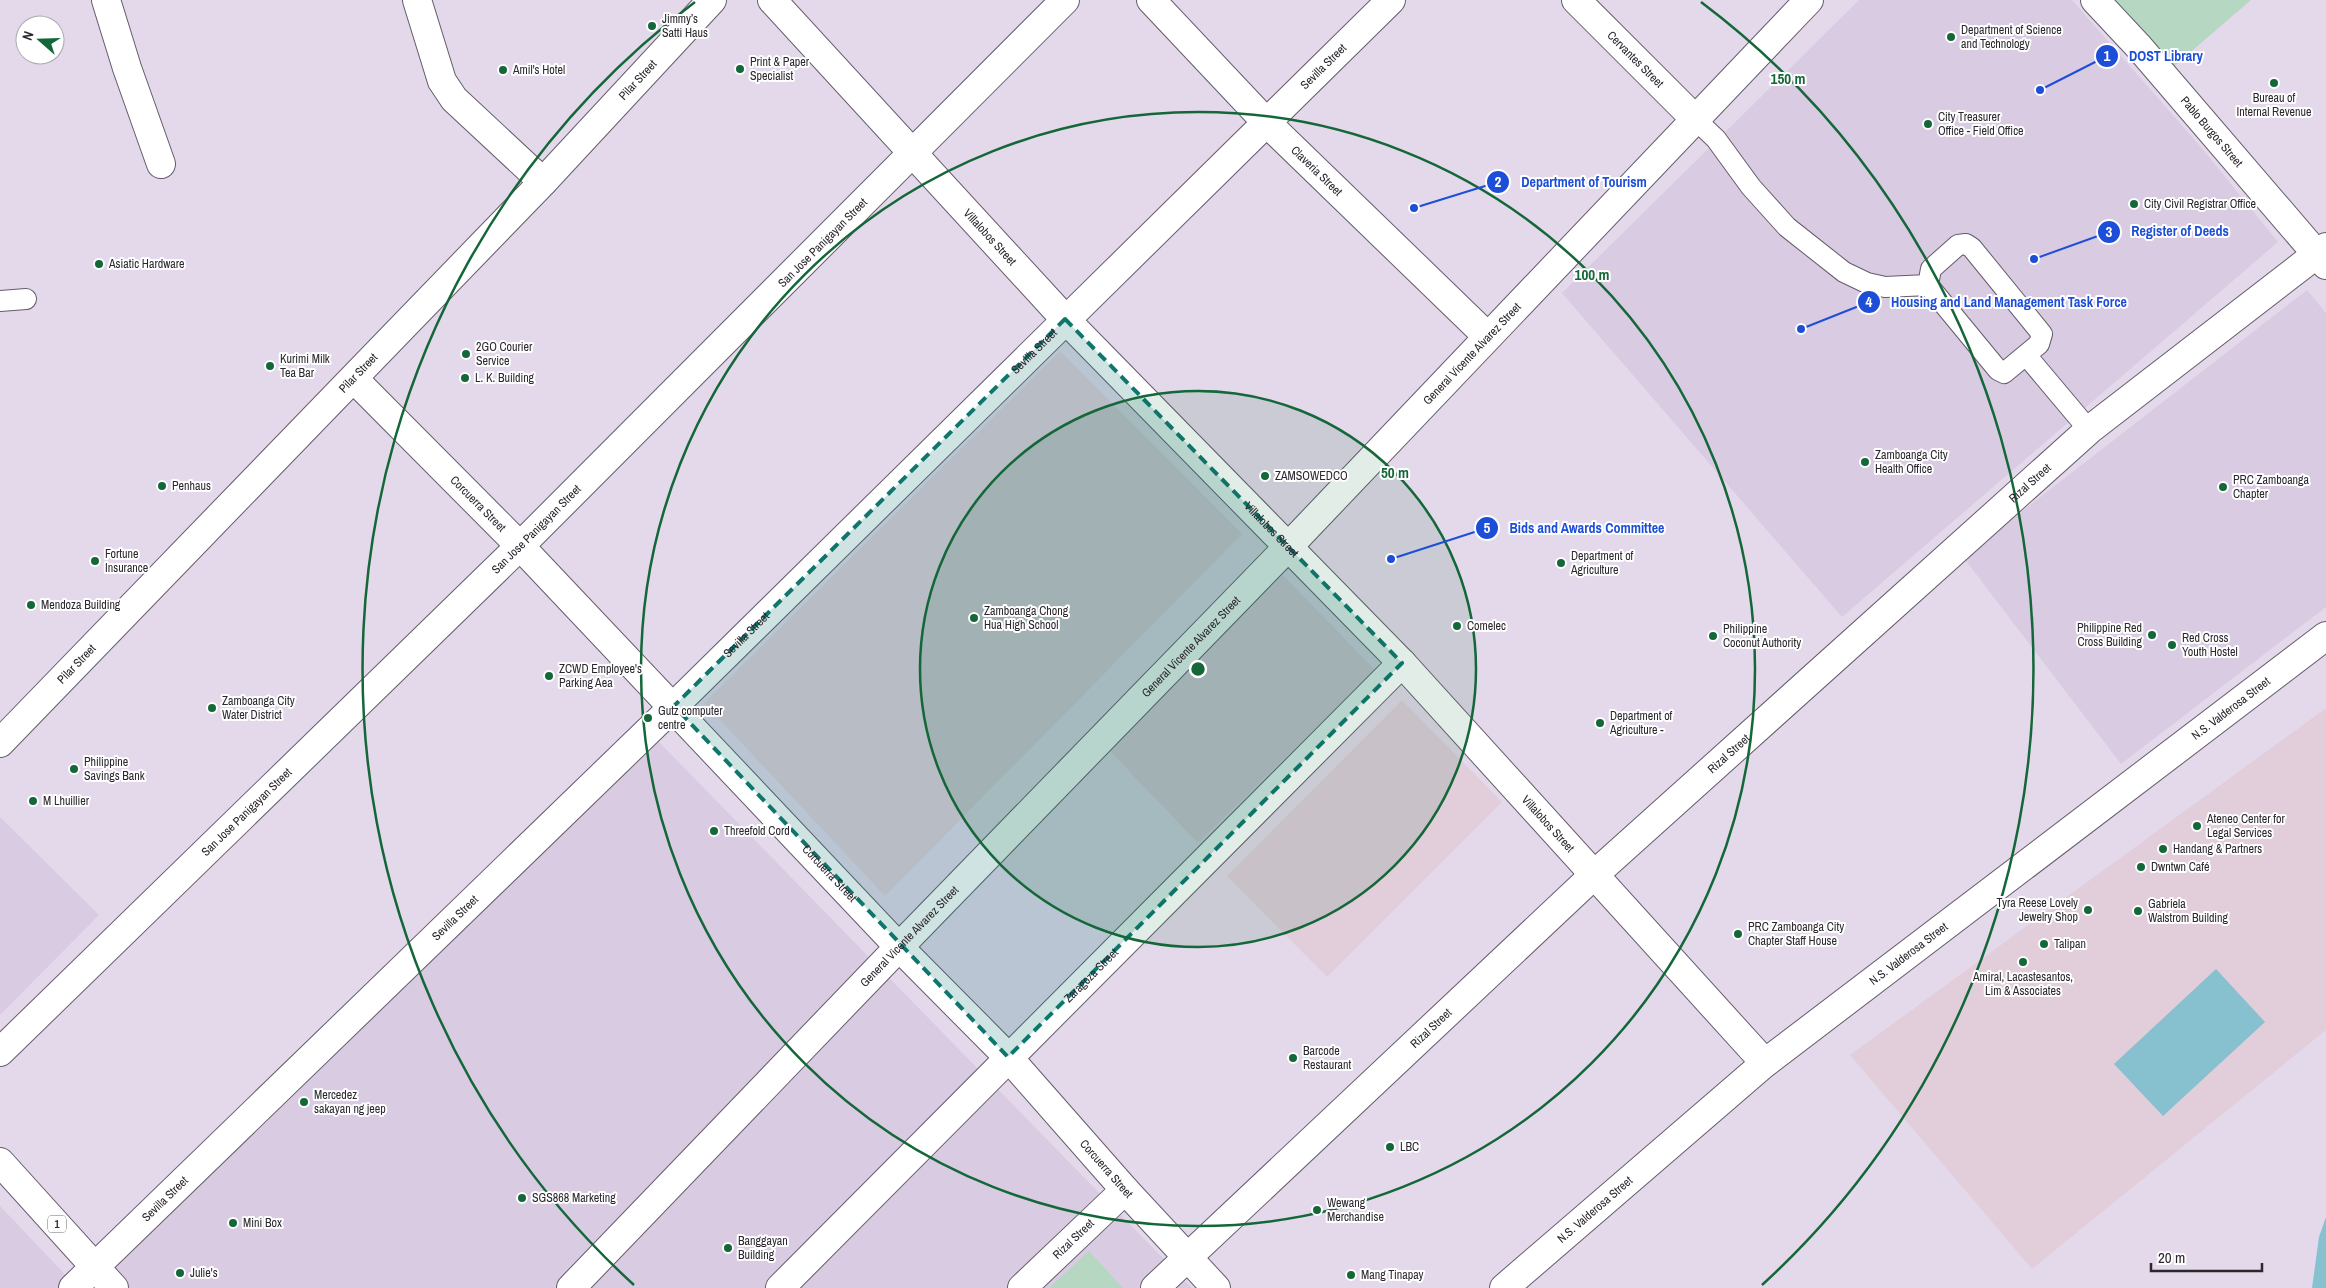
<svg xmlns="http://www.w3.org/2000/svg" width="2326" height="1288" font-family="'Archivo Narrow',sans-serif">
<rect width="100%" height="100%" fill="#e4d9eb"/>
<path fill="#d9cbe2" d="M1859,0h213l128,146 78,96 -436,375 -280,-324z
M2307,290l19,23v294l-205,157 -158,-207z
M657,740l535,548h-1192v-82l77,81z
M0,817l99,98 -99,100z"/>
<path fill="#e2cddb" d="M1060,351l182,183 -357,362 -181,-193z
M1283,575l92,95 -177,173 -91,-95z
M1402,700l100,102 -175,175 -100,-101z
M2326,708v322l-294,239 -182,-214z"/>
<path fill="#b6d8c3" d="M2110,0h141l-80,69z
M1089,1251l34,37h-74z"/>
<path fill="#87c0cf" d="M2216,969l49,53 -102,94 -49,-52z
M2326,1217v71h-14l7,-51z"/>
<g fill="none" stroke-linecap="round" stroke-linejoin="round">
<g stroke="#655c6b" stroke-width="22">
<path id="lane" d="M1695,119l21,20 35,48 36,40 57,45 23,11 18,4 43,-2
M1966,244l6,4 70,86 -3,10 -35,29 -6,-3 -70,-85 3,-16 27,-24z
M0,301l26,-2
M2026,355l63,75"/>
</g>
<g stroke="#655c6b" stroke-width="30">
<g id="street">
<path d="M106,0l21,68 34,96"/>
<path d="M417,0l25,81 12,18 89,83"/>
<path id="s1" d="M772,0l293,319 337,344 363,400"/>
<path id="s2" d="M1151,0l115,122 221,214"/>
<path id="s3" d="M1576,0l119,119"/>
<path id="s4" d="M2095,0l44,47 187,218"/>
<path id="s5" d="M354,379l166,167 379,401 109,110 117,133 91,98"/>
<path id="s6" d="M0,1052l520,-506 545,-546"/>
<path id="s7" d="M73,1288l601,-582 717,-706"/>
<path id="s8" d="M780,1288l622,-625"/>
<path id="s9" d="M1022,1288l103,-98"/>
<path id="s10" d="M1155,1288l440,-414 494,-444 237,-183"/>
</g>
</g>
<g stroke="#655c6b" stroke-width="30">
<g id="secondary">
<path id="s11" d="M0,743l543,-561 169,-182"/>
<path id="s12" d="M571,1288l328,-341 389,-400 521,-547"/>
<path id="s13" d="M1504,1288l261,-225 561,-427"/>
</g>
</g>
<g stroke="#655c6b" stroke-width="30">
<path id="primary" d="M0,1162l114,126"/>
</g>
<use href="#lane" stroke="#fff" stroke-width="20"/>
<use href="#street" stroke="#fff" stroke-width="28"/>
<use href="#secondary" stroke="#fff" stroke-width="28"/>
<use href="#primary" stroke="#fff" stroke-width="28"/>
</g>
<path fill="#0f766e" fill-opacity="0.2" stroke="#0f766e" stroke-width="4" stroke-dasharray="10 6" stroke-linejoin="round" d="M1065,319l337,344 -394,394 -334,-351z"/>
<circle cx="1198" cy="669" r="278" fill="#146738" fill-opacity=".12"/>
<g fill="none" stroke="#146738" stroke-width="2.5">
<circle cx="1198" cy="669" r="278"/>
<circle cx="1198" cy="669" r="557"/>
<path d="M634 1285A835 835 0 0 1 695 2M1701 2A835 835 0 0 1 1762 1285"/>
</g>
<g fill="#146738" stroke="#fff" stroke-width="2">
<circle cx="652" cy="26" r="5"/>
<circle cx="1951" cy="37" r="5"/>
<circle cx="740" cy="69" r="5"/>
<circle cx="503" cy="70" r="5"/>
<circle cx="2274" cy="83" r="5"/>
<circle cx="1928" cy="124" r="5"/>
<circle cx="2134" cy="204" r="5"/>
<circle cx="99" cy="264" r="5"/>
<circle cx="466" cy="354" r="5"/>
<circle cx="270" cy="366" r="5"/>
<circle cx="465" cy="378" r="5"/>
<circle cx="1865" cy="462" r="5"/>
<circle cx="1265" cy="476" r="5"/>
<circle cx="162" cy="486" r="5"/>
<circle cx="2223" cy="487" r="5"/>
<circle cx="95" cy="561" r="5"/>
<circle cx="1561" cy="563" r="5"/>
<circle cx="31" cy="605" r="5"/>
<circle cx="974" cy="618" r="5"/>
<circle cx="1457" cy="626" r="5"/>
<circle cx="2152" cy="635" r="5"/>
<circle cx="1713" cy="636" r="5"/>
<circle cx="2172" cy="645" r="5"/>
<circle cx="549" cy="676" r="5"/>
<circle cx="212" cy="708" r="5"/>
<circle cx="648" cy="718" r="5"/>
<circle cx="1600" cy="723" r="5"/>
<circle cx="74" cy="769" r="5"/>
<circle cx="33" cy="801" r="5"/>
<circle cx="2197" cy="826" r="5"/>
<circle cx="714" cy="831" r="5"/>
<circle cx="2163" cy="849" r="5"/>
<circle cx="2141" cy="867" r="5"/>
<circle cx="2088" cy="910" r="5"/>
<circle cx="2138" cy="911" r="5"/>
<circle cx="1738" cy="934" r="5"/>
<circle cx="2044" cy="944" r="5"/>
<circle cx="2023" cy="962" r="5"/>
<circle cx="1293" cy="1058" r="5"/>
<circle cx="304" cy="1102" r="5"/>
<circle cx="1390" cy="1147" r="5"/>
<circle cx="522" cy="1198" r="5"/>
<circle cx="1317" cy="1210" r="5"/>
<circle cx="233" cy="1223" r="5"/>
<circle cx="728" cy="1248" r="5"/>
<circle cx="180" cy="1273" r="5"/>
<circle cx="1351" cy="1275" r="5"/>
</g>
<g text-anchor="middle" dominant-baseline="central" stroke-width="4" stroke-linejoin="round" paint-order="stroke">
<rect fill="#fff" stroke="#6b686d" stroke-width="1" x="48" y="1215.5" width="18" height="17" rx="4"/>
<g font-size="11" font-weight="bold" fill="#2b272e">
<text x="57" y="1224">1</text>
</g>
<g font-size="12" fill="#2b272e" stroke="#fff" text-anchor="start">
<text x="662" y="19">Jimmy’s<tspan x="662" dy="14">Satti Haus</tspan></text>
<text x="1961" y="30">Department of Science<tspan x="1961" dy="14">and Technology</tspan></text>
<text x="750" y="62">Print &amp; Paper<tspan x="750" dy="14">Specialist</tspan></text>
<text x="513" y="70">Amil's Hotel</text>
<text x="2274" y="98" text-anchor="middle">Bureau of<tspan x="2274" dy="14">Internal Revenue</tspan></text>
<text x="1938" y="117">City Treasurer<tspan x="1938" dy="14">Office - Field Office</tspan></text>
<text x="2144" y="204">City Civil Registrar Office</text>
<text x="109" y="264">Asiatic Hardware</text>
<text x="476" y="347">2GO Courier<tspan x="476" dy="14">Service</tspan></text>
<text x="280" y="359">Kurimi Milk<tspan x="280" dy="14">Tea Bar</tspan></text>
<text x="475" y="378">L. K. Building</text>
<text x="1875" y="455">Zamboanga City<tspan x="1875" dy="14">Health Office</tspan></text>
<text x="1275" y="476">ZAMSOWEDCO</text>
<text x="2233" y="480">PRC Zamboanga<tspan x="2233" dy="14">Chapter</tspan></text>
<text x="172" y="486">Penhaus</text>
<text x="105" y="554">Fortune<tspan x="105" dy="14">Insurance</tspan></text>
<text x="1571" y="556">Department of<tspan x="1571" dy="14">Agriculture</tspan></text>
<text x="41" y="605">Mendoza Building</text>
<text x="984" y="611">Zamboanga Chong<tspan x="984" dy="14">Hua High School</tspan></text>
<text x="1467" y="626">Comelec</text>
<text x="2142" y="628" text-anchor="end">Philippine Red<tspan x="2142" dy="14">Cross Building</tspan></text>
<text x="1723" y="629">Philippine<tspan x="1723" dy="14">Coconut Authority</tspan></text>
<text x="2182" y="638">Red Cross<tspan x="2182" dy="14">Youth Hostel</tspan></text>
<text x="559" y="669">ZCWD Employee's<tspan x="559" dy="14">Parking Aea</tspan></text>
<text x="222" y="701">Zamboanga City<tspan x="222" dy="14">Water District</tspan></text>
<text x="658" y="711">Gutz computer<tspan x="658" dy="14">centre</tspan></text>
<text x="1610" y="716">Department of<tspan x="1610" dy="14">Agriculture -</tspan></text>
<text x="84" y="762">Philippine<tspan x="84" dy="14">Savings Bank</tspan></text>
<text x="43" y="801">M Lhuillier</text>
<text x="2207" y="819">Ateneo Center for<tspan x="2207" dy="14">Legal Services</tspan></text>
<text x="724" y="831">Threefold Cord</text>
<text x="2173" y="849">Handang &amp; Partners</text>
<text x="2151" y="867">Dwntwn Café</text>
<text x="2078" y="903" text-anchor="end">Tyra Reese Lovely<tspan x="2078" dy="14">Jewelry Shop</tspan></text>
<text x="2148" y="904">Gabriela<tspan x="2148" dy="14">Walstrom Building</tspan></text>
<text x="1748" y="927">PRC Zamboanga City<tspan x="1748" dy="14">Chapter Staff House</tspan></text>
<text x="2054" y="944">Talipan</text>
<text x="2023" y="977" text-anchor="middle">Amiral, Lacastesantos,<tspan x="2023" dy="14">Lim &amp; Associates</tspan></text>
<text x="1303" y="1051">Barcode<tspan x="1303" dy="14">Restaurant</tspan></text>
<text x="314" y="1095">Mercedez<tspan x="314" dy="14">sakayan ng jeep</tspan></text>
<text x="1400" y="1147">LBC</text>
<text x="532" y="1198">SGS868 Marketing</text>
<text x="1327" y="1203">Wewang<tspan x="1327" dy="14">Merchandise</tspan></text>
<text x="243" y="1223">Mini Box</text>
<text x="738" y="1241">Banggayan<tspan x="738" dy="14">Building</tspan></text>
<text x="190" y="1273">Julie's</text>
<text x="1361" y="1275">Mang Tinapay</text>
</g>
<g font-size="12" fill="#2b272e" stroke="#fff">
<text stroke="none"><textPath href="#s3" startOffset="84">Cervantes Street</textPath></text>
<text stroke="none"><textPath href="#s7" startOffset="1748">Sevilla Street</textPath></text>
<text stroke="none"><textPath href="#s11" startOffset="920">Pilar Street</textPath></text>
<text stroke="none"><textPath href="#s4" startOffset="176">Pablo Burgos Street</textPath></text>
<text stroke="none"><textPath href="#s2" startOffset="238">Claveria Street</textPath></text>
<text stroke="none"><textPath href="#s1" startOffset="322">Villalobos Street</textPath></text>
<text stroke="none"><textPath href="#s6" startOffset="1154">San Jose Panigayan Street</textPath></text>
<text stroke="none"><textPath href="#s7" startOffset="1342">Sevilla Street</textPath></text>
<text stroke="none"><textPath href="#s12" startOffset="1298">General Vicente Alvarez Street</textPath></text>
<text stroke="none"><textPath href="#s11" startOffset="515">Pilar Street</textPath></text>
<text stroke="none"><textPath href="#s10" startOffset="1189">Rizal Street</textPath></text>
<text stroke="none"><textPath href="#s5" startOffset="176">Corcuerra Street</textPath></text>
<text stroke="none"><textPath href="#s6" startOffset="749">San Jose Panigayan Street</textPath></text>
<text stroke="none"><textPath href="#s1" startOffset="728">Villalobos Street</textPath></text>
<text stroke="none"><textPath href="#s7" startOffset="938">Sevilla Street</textPath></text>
<text stroke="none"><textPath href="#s12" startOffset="892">General Vicente Alvarez Street</textPath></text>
<text stroke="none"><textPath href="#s11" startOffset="110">Pilar Street</textPath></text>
<text stroke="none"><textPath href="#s13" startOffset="930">N.S. Valderosa Street</textPath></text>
<text stroke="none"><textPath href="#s10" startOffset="784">Rizal Street</textPath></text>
<text stroke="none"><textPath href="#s6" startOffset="344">San Jose Panigayan Street</textPath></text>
<text stroke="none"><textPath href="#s1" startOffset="1132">Villalobos Street</textPath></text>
<text stroke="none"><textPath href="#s5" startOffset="686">Corcuerra Street</textPath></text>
<text stroke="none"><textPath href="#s7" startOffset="532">Sevilla Street</textPath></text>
<text stroke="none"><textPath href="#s12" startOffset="488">General Vicente Alvarez Street</textPath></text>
<text stroke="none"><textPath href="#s13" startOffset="525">N.S. Valderosa Street</textPath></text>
<text stroke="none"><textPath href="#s8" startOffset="441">Zaragoza Street</textPath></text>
<text stroke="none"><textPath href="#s10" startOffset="379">Rizal Street</textPath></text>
<text stroke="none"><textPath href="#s5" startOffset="1091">Corcuerra Street</textPath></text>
<text stroke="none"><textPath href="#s7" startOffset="128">Sevilla Street</textPath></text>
<text stroke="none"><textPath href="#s13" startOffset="120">N.S. Valderosa Street</textPath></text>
<text stroke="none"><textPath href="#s9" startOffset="71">Rizal Street</textPath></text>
</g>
</g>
<circle cx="1198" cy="669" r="8" fill="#146738" stroke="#fff" stroke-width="2.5"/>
<g font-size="15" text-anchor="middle" font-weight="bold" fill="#146738" stroke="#fff" stroke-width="4" stroke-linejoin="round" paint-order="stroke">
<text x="1788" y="84">150 m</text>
<text x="1592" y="280">100 m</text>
<text x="1395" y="478">50 m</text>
</g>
<path fill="none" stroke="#1d4ed8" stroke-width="2" d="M2040 90L2107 56M1414 208L1498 182M2034 259L2109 232M1801 329L1869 302M1391 559L1487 528"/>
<g fill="#1d4ed8" stroke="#fff" stroke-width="2">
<circle cx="2040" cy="90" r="5"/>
<circle cx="1414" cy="208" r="5"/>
<circle cx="2034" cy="259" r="5"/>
<circle cx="1801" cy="329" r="5"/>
<circle cx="1391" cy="559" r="5"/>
<circle cx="2107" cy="56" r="12"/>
<circle cx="1498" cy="182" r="12"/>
<circle cx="2109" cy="232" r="12"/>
<circle cx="1869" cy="302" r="12"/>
<circle cx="1487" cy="528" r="12"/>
</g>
<g font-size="15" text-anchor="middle" font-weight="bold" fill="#fff">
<text x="2107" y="61">1</text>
<text x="1498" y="187">2</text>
<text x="2109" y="237">3</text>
<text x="1869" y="307">4</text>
<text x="1487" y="533">5</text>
</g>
<g font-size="14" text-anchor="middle" font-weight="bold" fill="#1d4ed8" stroke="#fff" stroke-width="4" stroke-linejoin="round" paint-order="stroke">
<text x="2166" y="61">DOST Library</text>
<text x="1584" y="187">Department of Tourism</text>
<text x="2180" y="236">Register of Deeds</text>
<text x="2009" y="307">Housing and Land Management Task Force</text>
<text x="1587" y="533">Bids and Awards Committee</text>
</g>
<g transform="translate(40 40) rotate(290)"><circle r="24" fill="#ffffff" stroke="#aaa9ab"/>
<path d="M0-4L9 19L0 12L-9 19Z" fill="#146738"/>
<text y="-8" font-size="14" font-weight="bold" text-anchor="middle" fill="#2b272e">N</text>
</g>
<path d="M2151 1263v8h111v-8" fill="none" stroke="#2b272e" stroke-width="2.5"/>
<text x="2158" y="1263" font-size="15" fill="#2b272e" stroke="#ffffff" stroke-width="4" paint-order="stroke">20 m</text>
</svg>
